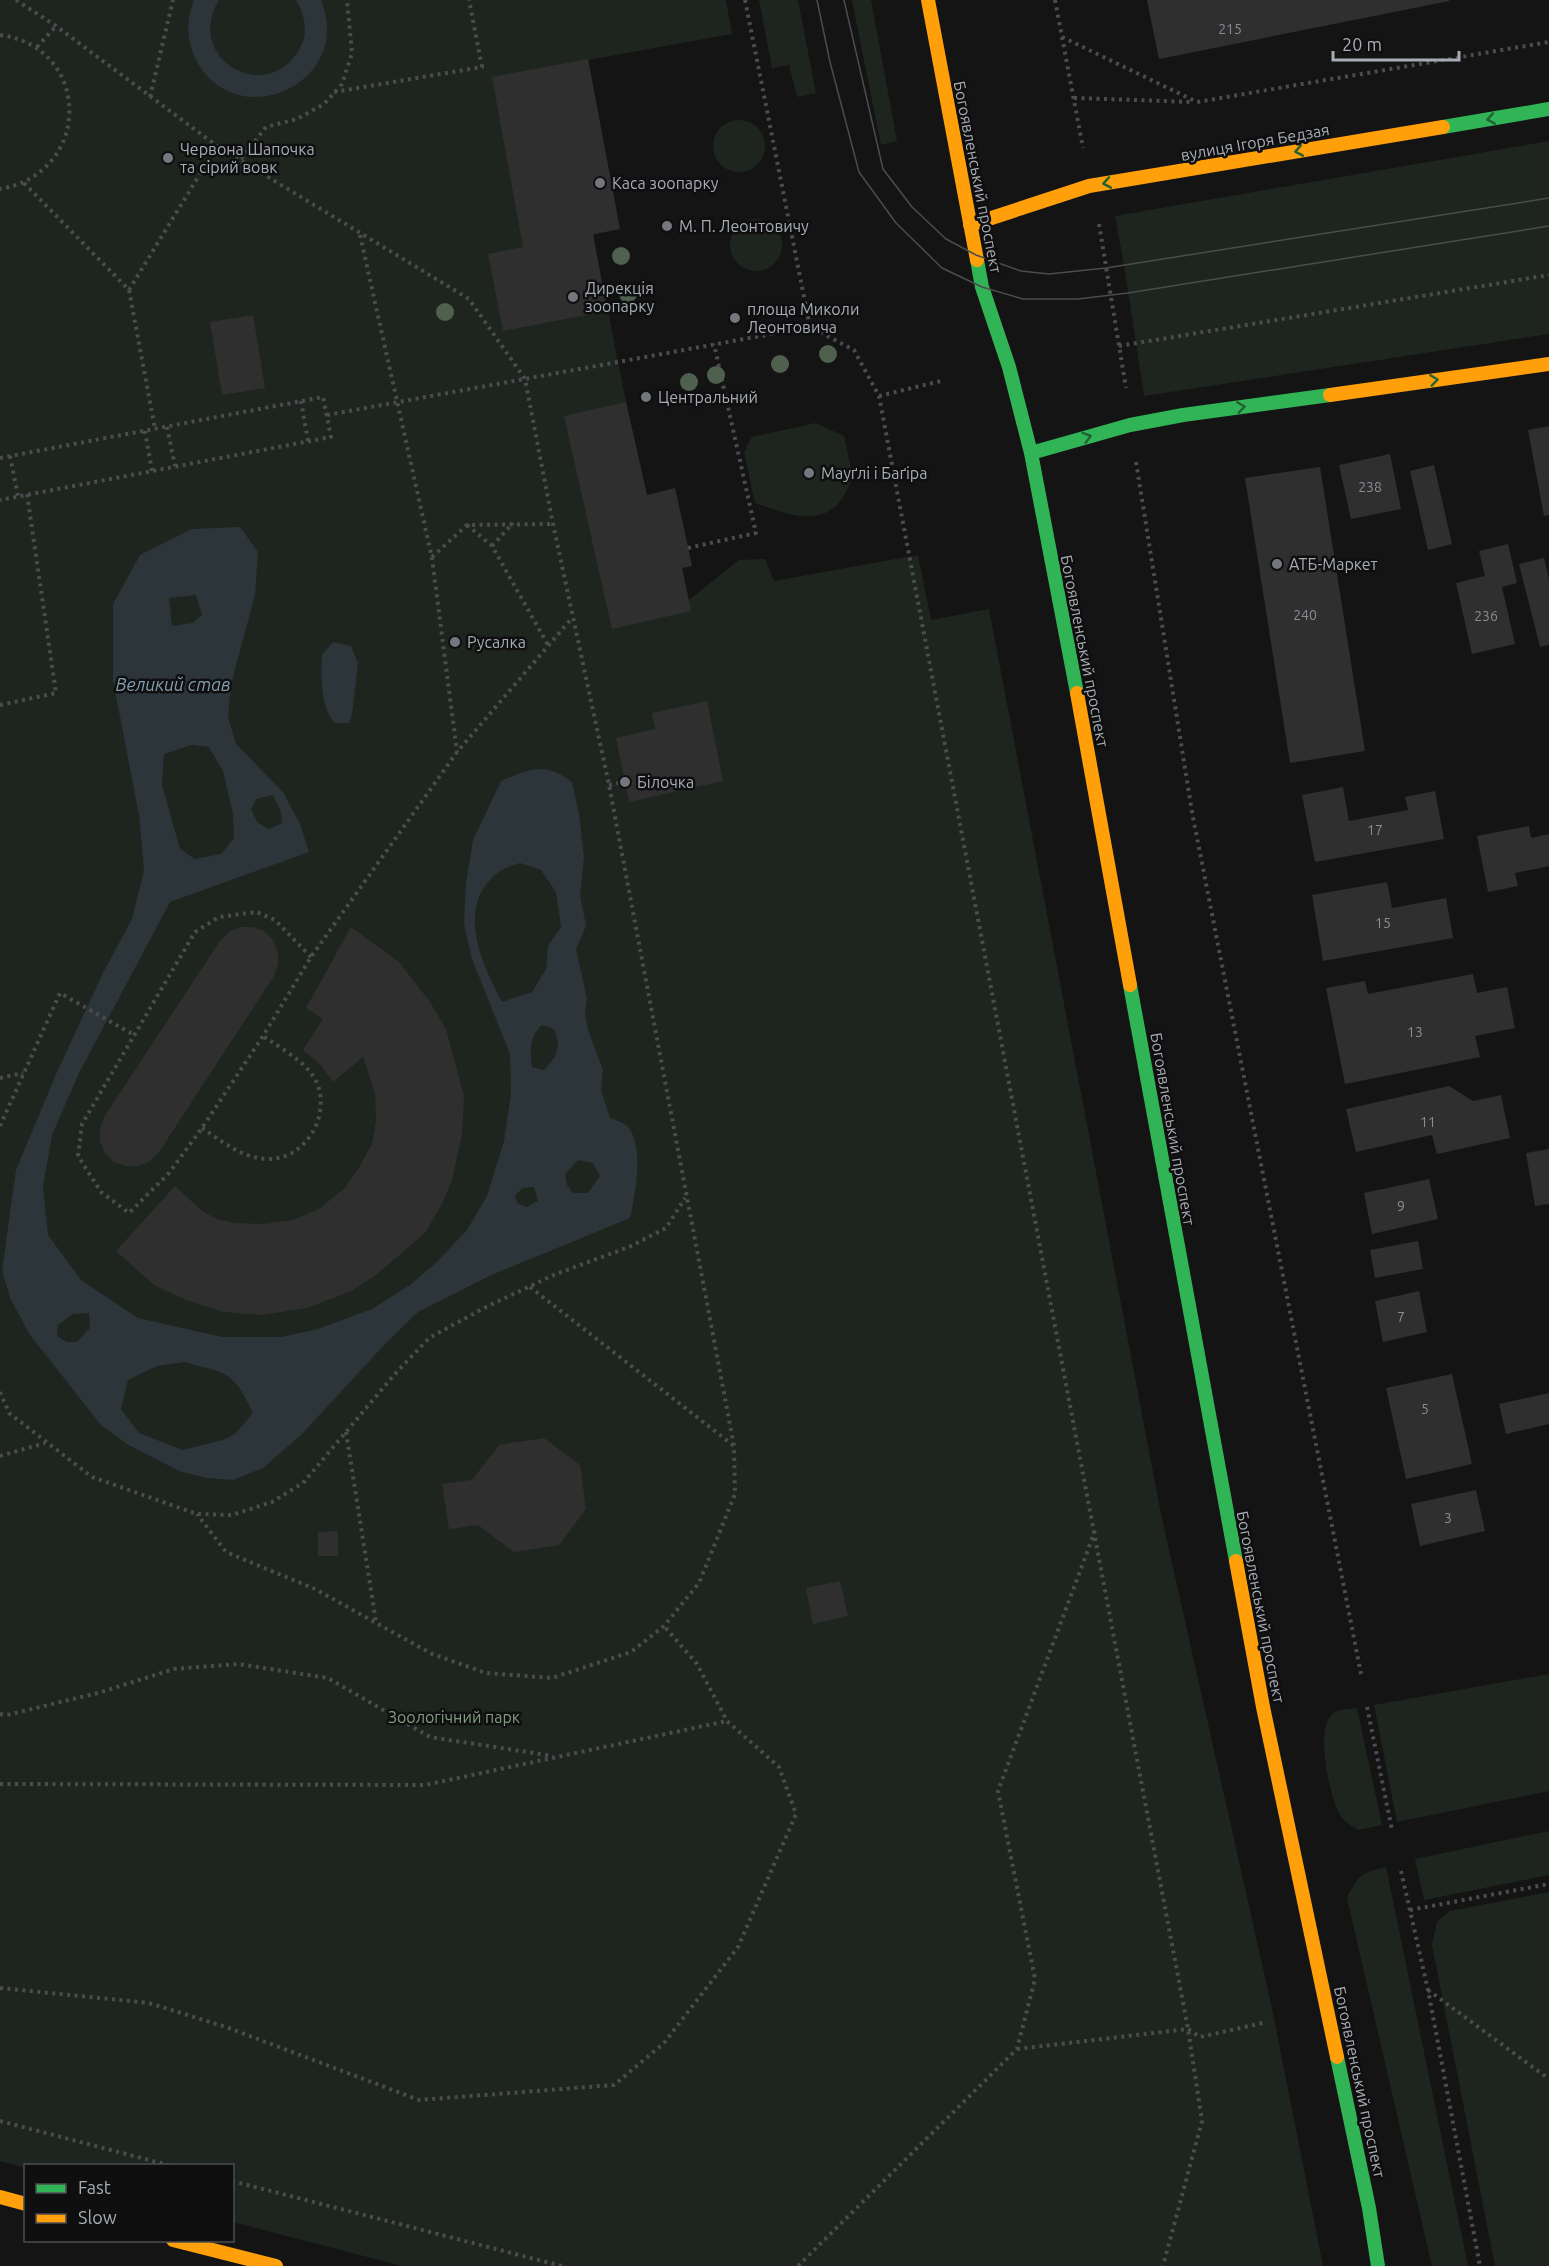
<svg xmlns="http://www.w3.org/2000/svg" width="1549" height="2266" font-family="Ubuntu,sans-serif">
<rect width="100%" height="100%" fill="#141415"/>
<path fill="#1e251f" d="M0,0h726l6,34 -144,26 32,169 -27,6 33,167 21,93 28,-7 17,78 -10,2 7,32 50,-40 26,-1 9,22 144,-26 13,65 58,-11 172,905 112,499 50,253h-921l-169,-44 -1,-56h-206l-1,2 -25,-7z
M759,0h39l18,93 -19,4 -8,-32 -17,3z
M852,0h19l26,141 -16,4z
M713 146a26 26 0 1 1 52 0a26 26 0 1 1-52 0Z
M1549,141v193l-405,62 -20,-131 -9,-49z
M730 245a26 26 0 1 1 52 0a26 26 0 1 1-52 0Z
M816,423l28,13 9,42c-5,9 -10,22 -17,28 -24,21 -56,5 -81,-3l-11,-51 8,-15z
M1549,1674v117l-152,31 -23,-117z
M1357,1708l25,117 -24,5c-6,-4 -14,-8 -18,-15 -10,-18 -27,-89 -6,-102 5,-4 16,-4 23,-5z
M1549,1831v44l-125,25 -9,-41z
M1386,1867l82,399h-36l-85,-368c12,-24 14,-25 39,-31z
M1549,1892v374h-54l-63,-321 5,-23 13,-11z"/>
<path fill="#2c3539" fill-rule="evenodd" d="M194,0h25c-37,61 53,109 83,44 6,-14 2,-31 -6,-44h25c35,87 -93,139 -128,53 -7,-18 -6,-35 1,-53z
M240,527l18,25 -3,43 -24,89 -3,33 8,27 47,48 17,32 9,28 -139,50 -91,171 -27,62 -9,52 5,48 33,45 57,38 84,19h59l37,-8 54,-20 38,-24 26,-22 31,-33 20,-34 17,-55 7,-47 -1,-40 -38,-95 -8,-35 2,-41 7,-43 28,-59c29,-12 43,-20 71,1l7,32 5,43 -4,38 6,31 -10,23 11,50 -2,15 3,16 15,40 -2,20 9,28c5,2 13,4 17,8 18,18 8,70 3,92l-141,58 -71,36 -32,31 -85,92 -38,33 -30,12 -26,-2 -28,-7 -52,-27 -26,-19 -71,-90 -19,-35 -9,-29 14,-101 41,-98 47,-101 28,-52 12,-48 -5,-56 -26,-135v-76l27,-49 52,-26zM196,595l6,20 -9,8 -21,3 -3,-28zM192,745l17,2 14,24 10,43 1,24 -13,16 -26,5 -15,-10 -18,-64 2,-31zM273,795l8,17 1,11 -13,6 -11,-6 -7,-13 5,-11zM520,863l21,7 15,22 5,35 -13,19 -2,23 -14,23 -30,10c-20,-38 -46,-93 -7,-127 6,-6 17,-9 25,-12zM542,1025l12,4c8,17 3,28 -10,41l-12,-3c-2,-16 -3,-31 10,-42zM578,1160l15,3 7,13 -12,17h-15l-6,-8 -2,-11zM534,1187l4,14 -11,6 -10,-4 -2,-8 8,-7zM89,1313l1,15 -13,14h-10l-10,-6 1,-11 15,-11zM184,1362c44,12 49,8 69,51l-18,21 -12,6 -40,10 -44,-17 -18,-24 7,-29 29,-14z
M333,642l18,4 7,17 -6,51 -3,9h-14c-15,-16 -14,-47 -13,-68z"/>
<path fill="#2f2f30" d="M1147,0h302v1l-290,58z
M588,59l32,170 -27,5 14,77 -104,20 -15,-77 35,-7 -31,-170z
M253,315l12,73 -43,7 -12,-73z
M626,402l21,93 28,-7 17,78 -10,2 9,43 -79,18 -48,-213z
M1549,426v89l-5,1 -16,-86z
M1390,454l11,55 -50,10 -12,-54z
M1434,465l18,79 -24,6 -18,-79z
M1320,467l45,284 -75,12 -45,-285z
M1508,544l9,39 -15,4 13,57 -43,10 -16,-71 29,-7 -6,-25z
M1544,558l5,21v66l-9,2 -21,-83z
M707,701l16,80 -94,21 -13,-64 39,-9 -3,-16z
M1343,787l6,34 59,-11 -3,-13 30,-6 9,48 -129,23 -13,-67z
M1529,826l2,12 18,-4v32l-34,7 3,13 -30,6 -11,-56z
M1387,882l5,26 54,-10 7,40 -130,23 -11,-66z
M240,927h13l11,4 9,9 5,12v12l-4,12 -115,176 -9,9 -11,5h-13l-12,-4 -9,-9 -5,-11v-13l4,-12 116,-176 9,-9z
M351,927l48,35 31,40 16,27 18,67 -2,39 -10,45 -10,24 -17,29 -49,42 -27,17 -42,16 -45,7 -38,-3 -38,-12 -32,-15 -38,-34 59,-65 27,25 15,8 17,4 30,1 30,-4 26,-12 25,-20 15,-22 12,-22 4,-23 -1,-28 -12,-36 -30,25 -13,-18 -17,-14 20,-31 -17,-11z
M1473,974l4,19 30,-6 8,41 -40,8 5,21 -135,27 -19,-96 39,-7 3,13z
M1449,1086l24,15 28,-6 9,43 -73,16 -5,-19 -76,17 -10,-43z
M1549,1149v55l-14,2 -9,-53z
M1429,1179l9,40 -66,15 -8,-41z
M1418,1241l5,28 -48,9 -5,-28z
M1419,1291l8,41 -44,10 -8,-41z
M1452,1374l20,90 -66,15 -20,-91z
M1549,1393v31l-43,10 -7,-30z
M544,1438l36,27 6,44 -27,36 -45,7 -36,-27 -29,4 -7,-45 30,-4 27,-35z
M1476,1490l9,41 -65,15 -9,-42z
M338,1531v25h-20v-24z
M840,1581l8,35 -35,8 -7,-36z"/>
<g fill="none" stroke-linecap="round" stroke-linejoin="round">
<path stroke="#4a4c4f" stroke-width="4" stroke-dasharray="3 4.5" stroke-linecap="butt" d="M16,0l40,26 161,120 252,153 56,80 28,145 56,261 125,661 1,48 -36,89 -35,43 -33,26 -79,26 -66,-5 -54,-19 -117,-65 -89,-37 -29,-38
M745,0l65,327 44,23 25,46 309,1633 14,92 -39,145
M1055,0l28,148
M0,35c92,12 93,138 0,154
M1062,37l135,65 352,-60
M37,47l19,-21
M334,92l148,-25 -13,-67
M150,97l23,-97
M1074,98l119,4
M241,159l25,-32 31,-8 27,-15 18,-20 10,-31 -5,-53
M24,183l105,107 26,139
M1099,224l27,164
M360,235l72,323 25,194
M129,290l88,-144
M1119,346l430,-71
M879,396l62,-15
M301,401l7,40
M327,415l483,-88
M167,427l8,39
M145,431l7,40
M10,456l8,40
M0,458l323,-61 8,40 -331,63
M1136,462l56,350 169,862
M467,525l25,21 56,99
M492,546l21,-23
M688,548l68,-15 -42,-189
M432,557l35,-32 86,-1
M0,705l56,-12 -29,-199
M609,785l16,-3
M311,957l-36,-37 -18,-8 -38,5 -24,15 -113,192 -4,32 23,36 28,21 40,-40 33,-45 61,-92 48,-79 146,-205 115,-134
M0,1078l23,-5
M0,1126l60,-133 74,42
M202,1128c21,14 41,31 67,31 41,0 67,-54 42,-86 -12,-15 -32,-26 -48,-37
M530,1287l204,159
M0,1392l9,21 83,64 105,37 35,1 40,-13 31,-19 91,-108 35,-37 57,-31 70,-33 73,-27 37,-19 19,-30
M346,1432l30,190
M0,1456l45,-13
M1367,1707l25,123
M0,1714l7,1 91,-22 76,-24 64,-5 90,14 102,59 123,19
M0,1784l425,1 302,-64
M1401,1871l27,119 52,276
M1410,1910l139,-26
M0,1988l149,15 77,24 193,73 195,-15 50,-42 74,-96 58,-133 -17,-47 -52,-46 -30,-57 -33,-38
M1428,1990l121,89
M1017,2049l171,-20 12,8 67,-15
M0,2121l172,45
M232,2181l330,85
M798,2266l219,-217 18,-70 -37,-188 97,-260"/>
<path stroke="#30b455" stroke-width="14" d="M1443,127l106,-18
M977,260l5,27 27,80 22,86 46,240
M1031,453l99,-28 53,-10 147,-20
M1130,985l106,576
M1337,2057l32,151 9,58"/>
<path stroke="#ff9f0a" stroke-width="14" d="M928,0l49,260
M970,225l119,-39 354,-59
M1330,395l219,-31
M1077,693l53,292
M1236,1561l27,146 74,350
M0,2197l26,7
M173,2240l103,26"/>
<path stroke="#4a4c4e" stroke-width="1.5" d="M817,0l13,62 29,110 37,51 46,45 40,19 41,12h55l50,-6 421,-67
M844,0l39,169 29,38 34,32 30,16 45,16 28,3 57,-6 443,-70"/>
</g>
<g fill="#4f604f">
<circle cx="621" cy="256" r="9"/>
<circle cx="628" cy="294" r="9"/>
<circle cx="445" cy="312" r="9"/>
<circle cx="828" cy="354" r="9"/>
<circle cx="780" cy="364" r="9"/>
<circle cx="716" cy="375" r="9"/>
<circle cx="689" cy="382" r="9"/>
</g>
<defs><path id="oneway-chevron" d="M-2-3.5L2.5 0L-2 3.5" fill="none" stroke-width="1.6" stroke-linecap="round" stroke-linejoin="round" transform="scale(1.5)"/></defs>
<g stroke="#206232">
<use href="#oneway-chevron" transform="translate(1491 119) rotate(170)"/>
<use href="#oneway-chevron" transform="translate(1299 151) rotate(170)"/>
<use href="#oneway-chevron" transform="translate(1107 183) rotate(170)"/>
<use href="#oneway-chevron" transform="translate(1434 380) rotate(-8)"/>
<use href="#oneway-chevron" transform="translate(1241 407) rotate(-8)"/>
<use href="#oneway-chevron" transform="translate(1087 437) rotate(-16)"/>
</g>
<g fill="#74777d" stroke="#0f0f10" stroke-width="2">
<circle cx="168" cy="158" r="6"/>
<circle cx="600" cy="183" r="6"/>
<circle cx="667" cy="226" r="6"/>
<circle cx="573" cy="297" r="6"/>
<circle cx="735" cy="318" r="6"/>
<circle cx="646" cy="397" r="6"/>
<circle cx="809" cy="473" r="6"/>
<circle cx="1277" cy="564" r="6"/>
<circle cx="455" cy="642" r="6"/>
<circle cx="625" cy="782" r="6"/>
</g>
<g text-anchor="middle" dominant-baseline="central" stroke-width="5" stroke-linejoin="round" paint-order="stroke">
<g font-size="14" fill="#898d94">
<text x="1230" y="29">215</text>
<text x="1370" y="487">238</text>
<text x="1305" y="615">240</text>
<text x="1486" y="616">236</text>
<text x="1375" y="830">17</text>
<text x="1383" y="923">15</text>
<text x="1415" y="1032">13</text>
<text x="1428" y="1122">11</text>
<text x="1401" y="1206">9</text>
<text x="1401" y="1317">7</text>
<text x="1425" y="1409">5</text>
<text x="1448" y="1518">3</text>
</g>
<g font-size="16" fill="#a7acb5" stroke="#0f0f10">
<text transform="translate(1255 142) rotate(-10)">вулиця Ігоря Бедзая</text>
<text transform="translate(978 177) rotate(79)">Богоявленський проспект</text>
<text transform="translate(1085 651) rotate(79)">Богоявленський проспект</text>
<text transform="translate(1173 1129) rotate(80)">Богоявленський проспект</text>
<text transform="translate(1261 1607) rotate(79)">Богоявленський проспект</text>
<text transform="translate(1360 2082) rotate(78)">Богоявленський проспект</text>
</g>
<g font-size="16" fill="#a7acb5" stroke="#0f0f10" text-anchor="start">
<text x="180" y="149">Червона Шапочка<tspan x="180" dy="18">та сірий вовк</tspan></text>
<text x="612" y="183">Каса зоопарку</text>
<text x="679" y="226">М. П. Леонтовичу</text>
<text x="585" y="288">Дирекція<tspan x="585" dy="18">зоопарку</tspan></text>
<text x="747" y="309">площа Миколи<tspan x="747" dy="18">Леонтовича</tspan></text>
<text x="658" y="397">Центральний</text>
<text x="821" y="473">Мауґлі і Баґіра</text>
<text x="1289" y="564">АТБ-Маркет</text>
<text x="467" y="642">Русалка</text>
<text x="637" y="782">Білочка</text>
</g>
<g font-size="16" fill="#809e7f" stroke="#0f0f10">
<text x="454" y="1717">Зоологічний парк</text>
</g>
<g font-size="18" font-style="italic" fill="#809dad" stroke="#0f0f10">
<text x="173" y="684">Великий став</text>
</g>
</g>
<rect x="24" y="2164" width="210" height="78" fill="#0f0f10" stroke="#4c4e52" stroke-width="1.5"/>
<rect x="36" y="2184" width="30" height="9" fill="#30b455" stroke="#4c4e52" stroke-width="1.5"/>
<text x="78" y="2194" font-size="18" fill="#a7acb5">Fast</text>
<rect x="36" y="2214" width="30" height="9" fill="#ff9f0a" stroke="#4c4e52" stroke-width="1.5"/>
<text x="78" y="2224" font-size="18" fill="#a7acb5">Slow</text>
<path d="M1333 51v9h126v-9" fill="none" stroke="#a7acb5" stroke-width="3"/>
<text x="1342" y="51" font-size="18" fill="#a7acb5" stroke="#0f0f10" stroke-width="4.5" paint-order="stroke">20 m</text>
</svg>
